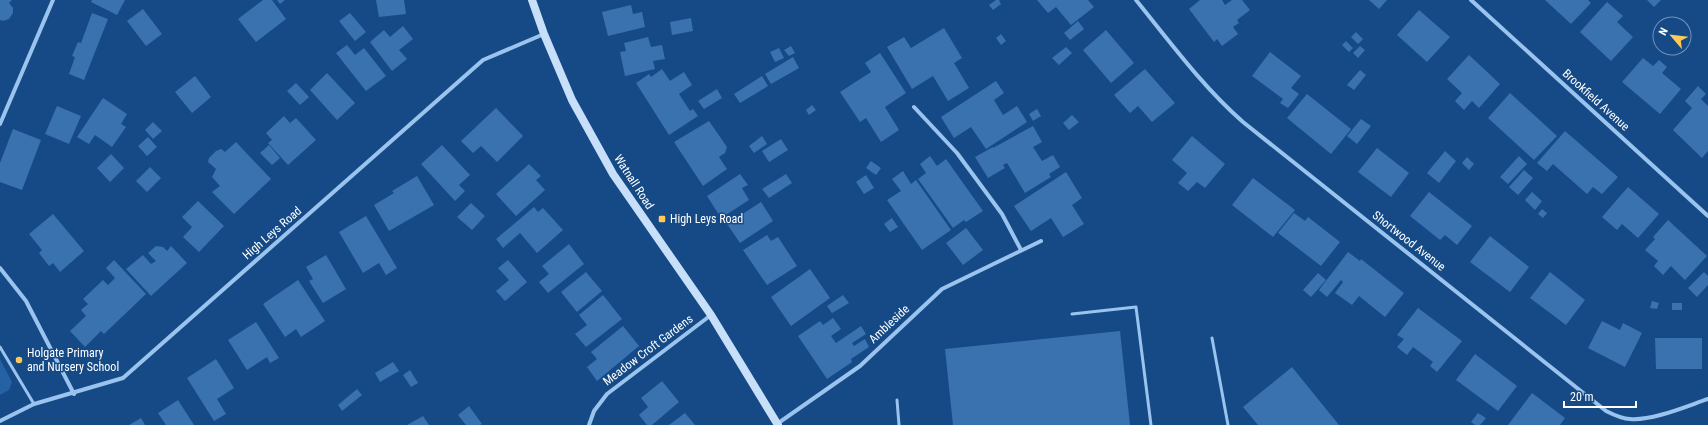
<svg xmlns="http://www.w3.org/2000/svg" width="1708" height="425" font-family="'Roboto Condensed',sans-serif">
<rect width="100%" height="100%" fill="#154a87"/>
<path fill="#2462a4" d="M0,359l12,23 -3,8 -9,5z"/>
<path fill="#3972af" d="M0,0h12l-3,3 4,5v5l-4,6 -6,2 -3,-1z
M92,0h33l-8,15 -26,-13z
M263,0h9l14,19 -30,23 -18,-23z
M277,0h8l-5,4z
M376,0h28l2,14 -27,3z
M996,0h3l2,4 -8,6 -4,-5z
M1037,0h51l6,7 -23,18 -15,-18 -8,6z
M1200,0h22l3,5 7,-5h10l8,10 -13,10 2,3 -6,4 5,7 -16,12 -5,-7 -3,3 -25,-33z
M1369,0h18l-8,9z
M1545,0h43l3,3 -20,21z
M1647,0h14l-7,7z
M1607,2l16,14 -6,6 16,15 -22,24 -31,-29z
M631,5l2,9 9,-2 3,15 -37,9 -6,-24z
M143,9l19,25 -16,12 -19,-25z
M1419,10l31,27 -23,25 -30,-27z
M92,13l16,6 -24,61 -15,-6 6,-17 -3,-1 6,-14 3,1z
M350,13l16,19 -11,9 -16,-20z
M691,18l2,13 -21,4 -2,-13z
M1078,21l6,8 -14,11 -6,-7z
M403,26l10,13 -14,11 8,9 -15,12 -22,-29 14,-12 6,7z
M944,28l18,30 -8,5 15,25 -21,13 -15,-25 -21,13 -25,-42 17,-10 7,11z
M1106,30l28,33 -23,20 -28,-33z
M1356,32l7,7 -5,5 -7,-7z
M1001,34l5,7 -5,4 -5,-7z
M648,37l3,10 11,-2 3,14 -12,2 2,8 -30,7 -5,-24 6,-1 -2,-8z
M1346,41l7,7 -4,4 -7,-7z
M347,45l8,10 9,-7 22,28 -20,15 -30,-38z
M791,46l4,7 -6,3 -5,-6z
M1360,46l5,4 -7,8 -5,-5z
M1066,47l6,6 -13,12 -7,-7z
M779,48l5,10 -9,4 -5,-10z
M1270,52l31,24 -10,12 8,6 -11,14 -8,-5 3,-4 -31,-23z
M880,53l26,40 -21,14 14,23 -18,12 -15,-24 -6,4 -20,-30 31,-20 -6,-9z
M1469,55l31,29 -21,24 -7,-7 -8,9 -9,-9 7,-8 -15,-14z
M793,57l6,11 -28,16 -6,-10z
M1643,58l10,8 6,-6 8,7 -5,6 19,16 -21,25 -38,-32z
M662,69l8,12 14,-9 8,13 -13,9 11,17 3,-2 5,7 -29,19 -33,-52 13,-9 2,3z
M1145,69l30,34 -23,19 -14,-16 -8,7 -16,-18z
M1360,70l6,5 -12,15 -7,-5z
M327,73l28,30 -18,17 -27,-30z
M195,76l16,21 -19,16 -17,-21z
M762,76l6,10 -28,17 -6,-9z
M996,81l8,12 -10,7 9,15 14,-9 10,16 -41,27 -15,-22 -17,11 -13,-21z
M296,83l13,14 -9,8 -13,-14z
M1698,86l8,8 -5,5 7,7v45l-6,7 -29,-28 19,-22 -7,-7z
M717,89l5,9 -18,11 -6,-8z
M1510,93l47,43 -23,24 -46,-42z
M1307,94l44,35 -20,25 -44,-36z
M103,98l24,16 -6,10 5,3 -14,20 -17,-12 -6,9 -12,-7z
M812,105l4,5 -7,5 -3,-5z
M57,106l24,10 -12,28 -24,-10z
M496,108l27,28 -26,26 -16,-16 -8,7 -12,-12z
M1037,109l4,7 -8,5 -4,-7z
M1072,115l7,7 -10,8 -6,-7z
M284,116l6,7 6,-5 20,22 -28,25 -20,-22 4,-3 -6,-7z
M1361,119l10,7 -14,18 -10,-8z
M709,121l18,26 -2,6 -6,4 8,12 -24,17 -29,-44z
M153,122l9,9 -9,8 -8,-9z
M1033,126l9,16 -9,5 9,14 11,-6 7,12 -11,7 2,3 -26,16 -18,-30 -4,2 2,3 -17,10 -13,-21 18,-10v1z
M13,129l28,11 -19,50 -22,-8v-19z
M1565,131l53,46 -16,17 -9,-7 -6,7 -34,-30 -6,7 -10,-8z
M762,136l5,8 -13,9 -5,-7z
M1192,136l33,28 -20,24 -8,-6 -9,9 -10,-8 9,-10 -15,-13z
M148,137l9,10 -10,9 -9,-10z
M781,139l7,11 -19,12 -7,-11z
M236,142l35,37 -37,35 -22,-22 8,-6 -8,-9 4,-8 -8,-7 1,-4 7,-7 5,-2 4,3z
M269,145l11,13 -8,7 -12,-12z
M442,145l28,30 -11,10 6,6 -10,10 -34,-37z
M1377,148l32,25 -18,24 -33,-25z
M1445,151l11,10 -17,22 -12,-10z
M111,154l13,14 -14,14 -13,-14z
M930,156l7,10 9,-7 37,52 -17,11 -2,-2 -11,8 -35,-49 8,-6 -6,-9z
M1519,156l8,8 -19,20 -8,-7z
M1467,157l7,7 -5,6 -7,-7z
M871,161l10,7 -5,7 -10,-7z
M529,164l12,12 -5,4 9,10 -29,26 -20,-22z
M150,167l11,11 -14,14 -11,-11z
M1524,170l9,8 -15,17 -9,-8z
M903,171l8,13 5,-4 35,50 -29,20 -35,-50 14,-9 -9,-12z
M1066,172l16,26 -10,7 12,19 -21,13 -12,-19 -20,13 -17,-25z
M740,174l8,11 -6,3 7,12 -28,18 -14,-22z
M786,174l6,9 -23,15 -7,-9z
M866,175l8,13 -10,6 -8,-12z
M417,176l17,29 -45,26 -15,-26 20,-12 -2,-2z
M1253,178l42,32 -22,27 -41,-32z
M1628,187l31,27 -21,24 -16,-14 -5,6 -15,-13z
M1429,192l43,34 -15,19 -12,-10 -5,5 -30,-24z
M1532,192l10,9 -7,9 -10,-10z
M198,201l26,25 -25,26 -16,-15 9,-10 -10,-10z
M761,202l12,19 -33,22 -13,-19z
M471,203l14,13 -13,14 -15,-13z
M534,207l4,5 5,-4 20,22 -26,23 -17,-20 -17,15 -7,-9z
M1542,209l5,4 -4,5 -5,-4z
M1294,213l11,8 3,-4 32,25 -19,24 -43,-33z
M53,214l31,37 -24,21 -7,-9 -4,3 -10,-13 3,-3 -13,-16z
M366,216l31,52 -11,7 -7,-12 -16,10 -24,-41z
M892,218l6,9 -8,5 -6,-8z
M1668,220l39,36 -22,24 -14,-14 -8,9 -9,-9 4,-5 -13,-11 10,-11 -2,-2z
M966,228l17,22 -20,15 -17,-22z
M767,235l4,6 7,-4 19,29 -30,19 -24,-35z
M1490,236l39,31 -19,25 -40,-30z
M569,244l15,20 -36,29 -9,-11 10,-8 -7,-8z
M156,246l7,1 4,4 4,-5 16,17 -36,33 -25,-27 17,-14 8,9 5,-3 -8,-8z
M1348,252l12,9 1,-2 43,34 -19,24 -26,-21 -7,9 -17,-12 8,-11 -2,-2 -14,17 -8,-7z
M326,255l20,34 -23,14 -14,-22 4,-2 -7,-12z
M114,260l32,34 -42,40 -3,-3 -16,16 -15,-16 16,-15 -5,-6 7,-6 -5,-5 20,-19 5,5 7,-7 -9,-10z
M508,260l19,22 -22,19 -9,-10 13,-11 -11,-12z
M810,269l20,29 -39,28 -20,-29z
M586,272l16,19 -25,21 -16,-20z
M1550,272l35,28 -19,25 -36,-27z
M1704,272l4,4v9l-11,12 -9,-9z
M1318,273l8,7 -15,17 -8,-7z
M298,280l27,41 -24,16 -5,-8 -11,8 -22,-33z
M603,295l19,24 -36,28 -11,-13 12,-9 -8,-10z
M843,295l6,8 -17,10 -5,-7z
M1652,301l7,2 -2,6 -7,-1z
M1672,303h10v7h-10z
M1418,308l44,33 -25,31 -7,-6 3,-4 -20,-15 -6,8 -10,-8 7,-8 -7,-4z
M833,318l8,11 -10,7 5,7 25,-17 5,8 -14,9 2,3 11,-7 4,8 -18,12 1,3 -25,17 -29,-43 22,-15 3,4z
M1602,321l18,9 3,-7 19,10 -17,34 -37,-19z
M256,322l23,36 -9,5 -3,-6 -20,13 -19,-30z
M623,326l16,20 -42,35 -10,-14 10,-8 -6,-7z
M1120,331l10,94h-177l-8,-76z
M1655,338h47v31h-46z
M1475,354l42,32 -19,25 -42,-31z
M216,359l18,29 -17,11 9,15 -12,7 -27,-43z
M393,362l6,9 -19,11 -5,-9z
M1292,367l47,58h-81l-15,-18z
M410,370l8,13 -7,4 -8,-12z
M662,381l17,21 -27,23h-5l-8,-10 9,-8 -7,-9z
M357,389l5,6 -20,16 -4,-6z
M1532,393l33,25 -5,7h-52z
M178,400l16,25h-28l-8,-12z
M469,406l13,18 -2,1h-14l-8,-10z
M685,413l10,12h-26z
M1478,413l8,5 -6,7h-5l-4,-3z
M423,416l6,9h-22z
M141,418l4,7h-16z"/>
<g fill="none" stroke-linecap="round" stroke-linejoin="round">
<path stroke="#9ac3ee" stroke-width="3" d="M1072,314l64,-7 15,118
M1212,338l16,87
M0,347l34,57
M897,400l2,25"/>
<path stroke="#9ac3ee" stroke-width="4" d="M1136,0c34,42 67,87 107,122l363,289c8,4 16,8 24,8 22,2 57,-13 78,-20
M1471,0l237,216
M914,107l43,46 45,61 19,36
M0,124l53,-124
M0,268l26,33 48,93
M0,421l34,-17 89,-26 360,-318 61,-26
M777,424l83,-58 82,-77 99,-48
M589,425l5,-14 13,-17 104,-79"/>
<path stroke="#c8dffa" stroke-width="8" d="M532,0l12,34 28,66 41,74 98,141 67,110"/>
</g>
<g fill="#ffc958" stroke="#154a87" stroke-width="1.5">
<rect x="658" y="215" width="8" height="8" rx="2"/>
<circle cx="19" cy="360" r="4"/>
</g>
<g text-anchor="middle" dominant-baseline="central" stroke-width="3" stroke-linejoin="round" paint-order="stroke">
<g font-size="12" fill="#fff" stroke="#154a87">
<text transform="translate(1596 100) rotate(42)">Brookfield Avenue</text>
<text transform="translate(634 182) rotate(57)">Watnall Road</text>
<text transform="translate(272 233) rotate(-41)">High Leys Road</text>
<text transform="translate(1409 241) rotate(38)">Shortwood Avenue</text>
<text transform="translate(889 324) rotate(-43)">Ambleside</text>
<text transform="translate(648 350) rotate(-37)">Meadow Croft Gardens</text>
</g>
<g font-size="12" fill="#fff" stroke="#154a87" text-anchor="start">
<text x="670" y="219">High Leys Road</text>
<text x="27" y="353">Holgate Primary<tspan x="27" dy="14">and Nursery School</tspan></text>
</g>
</g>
<g transform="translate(1672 36) rotate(298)"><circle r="19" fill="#154a87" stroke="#7392b7"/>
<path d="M0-3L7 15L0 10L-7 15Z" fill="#ffc958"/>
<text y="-6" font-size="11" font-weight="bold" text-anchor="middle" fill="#ffffff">N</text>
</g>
<path d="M1564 401v6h72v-6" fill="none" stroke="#ffffff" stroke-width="2"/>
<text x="1570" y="401" font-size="12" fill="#ffffff" stroke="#154a87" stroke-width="3" paint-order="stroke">20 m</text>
</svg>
